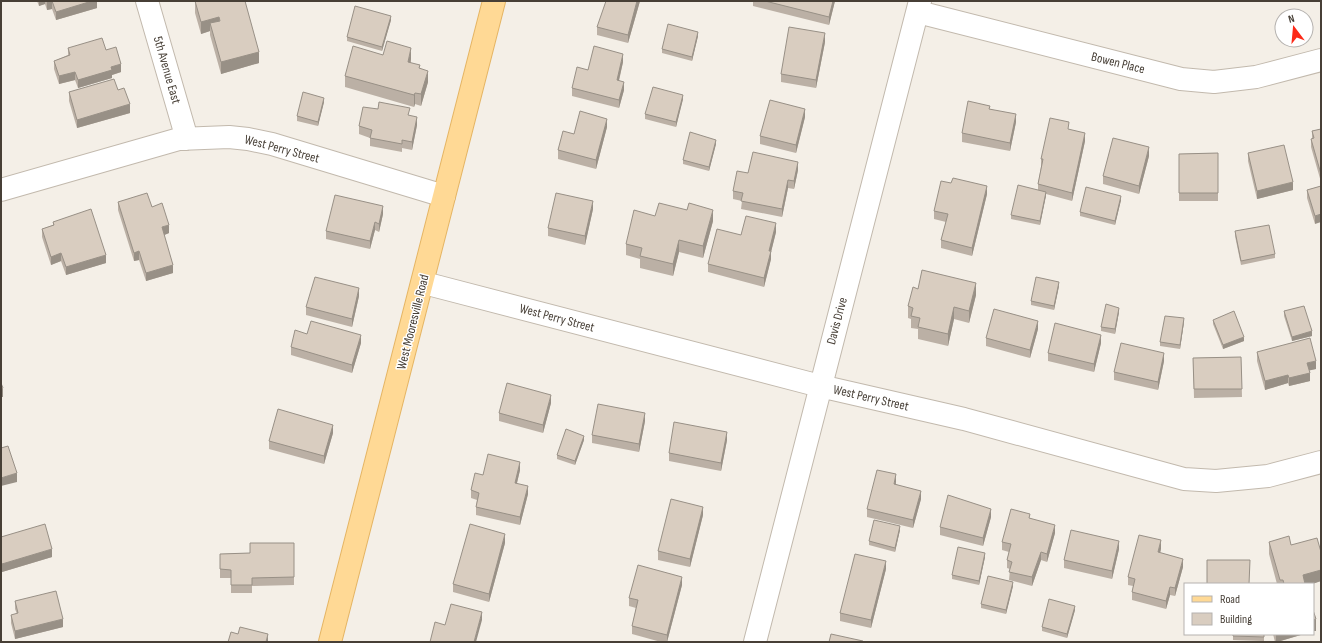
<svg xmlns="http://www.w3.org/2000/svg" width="1322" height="643" font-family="'Sofia Sans Condensed',sans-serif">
<rect width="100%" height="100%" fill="#f4efe7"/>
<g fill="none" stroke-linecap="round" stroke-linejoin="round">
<g stroke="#c2b9ad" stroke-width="24">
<path id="minor" d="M147,1l40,138
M918,12l263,67 33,3 42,-5 65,-17
M1,190l178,-51 50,-2 19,2 24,5 172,52
M424,283l396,103 144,33 220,60 32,2 52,-5 53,-14
M755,642l165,-641"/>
</g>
<g stroke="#e5b564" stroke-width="24">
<path id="major" d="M330,642l164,-641"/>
</g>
<use href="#minor" stroke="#fff" stroke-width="22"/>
<use href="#major" stroke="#ffd995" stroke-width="22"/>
</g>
<path fill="#bbb0a5" d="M37,1h60v7l-41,12 -4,-11 -5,1 -2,-6 -6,2z
M195,1h50l14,62 -38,11 -11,-39v-4l-9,3 -6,-21z
M640,1l-12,42 -31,-8v-8z
M753,1h82l-6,24 -76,-19z
M391,20l-9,31 -35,-10v-4z
M698,36l-6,25 -30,-8v-4z
M825,42l-9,46 -35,-6v-8z
M68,48l38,2 15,22 -9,3v3l-34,10 -3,-8 -16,4 -5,-15v-8l14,-6z
M383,55l28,4v4l9,5 8,14 -7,24 -6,-2 -1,3 -69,-20v-11z
M623,62l-4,19 5,9 -5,18 -47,-12v-8l16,-18z
M118,90l12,23 -53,15 -8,-27v-9z
M683,99l-7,28 -31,-8v-5z
M324,102l-6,24 -21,-5v-5z
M990,109l26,13 -6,29 -48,-9v-9z
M410,116l7,9 -5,25 -10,-2v4l-32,-6v-8l-11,-4v-8z
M805,117l-9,36 -36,-9v-8z
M607,127l-11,42 -38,-10v-9l16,-16z
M1321,129v53l-10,-35v-8h1v-8z
M1069,130l16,11 -13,60 -26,-7 -6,31 -29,-6v-4l27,-25v-6l3,-17v-8z
M716,144l-7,27 -26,-7v-4z
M1218,153v48h-39v-47z
M1248,153l45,37 -36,9 -9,-38z
M1149,156l-10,38 -36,-10v-8z
M798,170l-4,19 -6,-1 -6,29 -41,-8 1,-8 -9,-2v-8l15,-18z
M1321,186l-6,38 -8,-26v-8z
M987,194l-15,62 -31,-8v-8l5,-18 -12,-3v-8z
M1121,200l-6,25 -35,-9v-4z
M118,202l51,31 -5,2 9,38 -27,8 -7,-21 -5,1 -16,-51z
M593,209l-8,36 -37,-9v-8z
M383,214l-4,18 -4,-2 -5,19 -44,-10v-8z
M655,216l58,5 -10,37 -24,-6 -6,24 -33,-8v-9l-14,-4v-11z
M53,222l53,41 -40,12 -5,-14 -10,4 -9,-28v-8l11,-4z
M1235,231l40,23v4l-34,7 -6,-29z
M776,232l-5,20v7l-7,28 -56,-15v-8l33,-29z
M1059,286l-5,24 -23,-5v-4z
M918,289l58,6 -7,28 -15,-4 -6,27 -30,-7v-10l-7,-1v-9l-3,-1v-12z
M359,296l-7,31 -46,-12v-8z
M1284,311l28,25 -20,5 -8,-25z
M1119,312l-4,22 -14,-3v-4z
M1213,320l31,21 -21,8 -10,-25z
M1184,322l-4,27 -20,-3v-4z
M1038,329l-8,29 -44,-12v-8z
M307,334l54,9 -9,30 -61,-18v-8z
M1101,343l-7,29 -46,-11v-8z
M1257,352l59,17 -7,1 1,11 -21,5 -1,-3 -23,7 -8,-29z
M1241,357l1,40 -48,1 -1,-40z
M1164,361l-6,29 -44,-10v-8z
M551,403l-8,30 -44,-12v-8z
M645,421l-6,31 -47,-9v-8z
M333,433l-9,31 -55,-15v-8z
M584,440l-9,25 -18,-6v-4z
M727,440l-6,31 -52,-10v-8z
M520,470l-3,13 11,11 -8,31 -44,-10v-8l1,-7 -6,-2v-8l12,-15z
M896,482v2l25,15 -8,29 -46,-11v-8z
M703,515l-13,52 -32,-7v-9z
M991,517l-8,29 -43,-11v-8z
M1030,518l25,15 -8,29 -6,-2 -9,26 -23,-6 1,-11 -3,-1v-8l2,-8 -7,-2v-8z
M900,530l-5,22 -26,-7v-4z
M1,537l51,20 -50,15 -1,-3z
M1269,542l22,3 30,7v29l-9,3h-35l-8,-30z
M294,543v42l-42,1v7h-21v-15h-11v-24l30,-1z
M505,543l-16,59 -36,-10v-8z
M1119,549l-7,30 -48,-11v-8z
M1161,549l-1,4 23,14 -8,29 -5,-1 -4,14 -34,-9v-8l1,-6 -5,-1v-8z
M985,557l-6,28 -27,-6v-4z
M886,569l-15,59 -31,-7v-8z
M682,585l-15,57h-6l-29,-8v-8l4,-18 -7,-2v-8z
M1013,586l-7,28 -25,-6v-4z
M15,601l48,26 -48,12 -4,-16v-8l6,-1 -2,-5z
M1075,610l-8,28 -25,-7v-4z
M1233,634h31v7l-31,-1z
M1273,634h31l-27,8h-2z"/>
<path fill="#989086" d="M39,1h6v3l-6,2z
M50,1h2v8l-5,1v-8z
M92,1h5v7l-41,12v-8z
M637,1h3l-12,42v-8z
M833,1h2l-6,24v-8z
M391,16v4l-9,31v-4z
M219,17v12l-9,-6v8l-9,3v-12z
M698,32v4l-6,25v-4z
M825,33v9l-9,46v-8z
M411,48v11l-3,14v-11z
M259,52v11l-38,11v-12z
M623,54v8l-6,26v-8z
M121,64v8l-9,3v3l-34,10v-8l33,-13z
M428,71v11l-7,24v-12z
M75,72v8l-16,4v-8z
M624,82v8l-5,18v-8z
M415,93v11l-1,3v-12z
M683,95v4l-7,28v-5z
M324,98v4l-6,24v-4z
M130,104v9l-53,15v-8z
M805,109v8l-9,36v-8z
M1016,114v8l-6,29v-8z
M417,117v8l-5,25v-8z
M607,119v8l-11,42v-9z
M1085,133v8l-13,60v-8z
M716,140v4l-7,27v-4z
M1149,147v9l-10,38v-8z
M798,162v8l-4,19v-8z
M788,180v8l-6,29v-8z
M1293,182v8l-36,9v-8z
M987,186v8l-15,62v-8z
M1046,192v4l-6,29v-4z
M1121,196v4l-6,25v-4z
M593,201v8l-8,36v-9z
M383,206v8l-4,18v-8z
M713,210v11l-10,37v-12z
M1321,214v8l-6,2v-8z
M375,222v8l-5,19v-8z
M776,223v9l-5,20v7l-7,28v-9l5,-27z
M169,225v8l-7,3v-9z
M679,240v12l-6,24v-12z
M139,251v9l-5,1v-8z
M61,253v8l-10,4v-8z
M106,255v8l-40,12v-8z
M173,265v8l-27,8v-8z
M1059,282v4l-5,24v-4z
M976,283v12l-7,28v-12z
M359,288v8l-7,31v-8z
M954,307v12l-6,27v-12z
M1119,308v4l-4,22v-5z
M1184,318v4l-4,27v-4z
M1038,321v8l-8,29v-8z
M1312,331v5l-20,5v-4z
M361,335v8l-9,30v-8z
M1101,335v8l-7,29v-8z
M1244,337v4l-21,8v-4z
M1164,353v8l-6,29v-8z
M1316,361v8l-9,2v-8z
M1310,373v8l-21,5v-8z
M1288,375v8l-23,7v-9z
M3,388v9h-2v-8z
M551,395v8l-8,30v-8z
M645,413v8l-6,31v-8z
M333,425v8l-9,31v-8z
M727,432v8l-6,31v-8z
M584,436v4l-9,25v-4z
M520,462v8l-5,21v-8z
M17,473v9l-16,4v-8z
M896,474v8l-2,10v-8z
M528,486v8l-8,31v-8z
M921,491v8l-8,29v-8z
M703,507v8l-13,52v-8z
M991,509v8l-8,29v-8z
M1055,525v8l-8,29v-8z
M900,526v4l-5,22v-4z
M505,534v9l-16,59v-8z
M1161,540v9l-3,11v-8z
M1119,541v8l-7,30v-8z
M52,549v8l-50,15v-8z
M1041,552v8l-9,26v-9z
M985,553v4l-6,28v-4z
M1183,559v8l-8,29v-8z
M886,561v8l-15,59v-8z
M1321,570v11l-9,3h-9v-9z
M682,577v8l-15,57v-7z
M1013,582v4l-7,28v-4z
M1170,587v8l-4,14v-8z
M1075,606v4l-8,28v-4z
M482,612v8l-6,22h-2z
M63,619v8l-48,12v-8z
M1316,619v12h-3v-11z
M268,634v8h-2z
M1276,634h28l-27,8h-1z"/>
<path fill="#d9cdc0" stroke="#989086" d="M52,1h40l-36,11z
M195,1h50l14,51 -38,10 -11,-39 10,-2 -1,-4 -18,5z
M606,1h31l-9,34 -31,-8z
M765,1h68l-4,16z
M355,6l36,10 -9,31 -35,-10z
M668,24l30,8 -6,25 -30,-8z
M789,27l36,6 -9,47 -35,-6z
M102,38l4,12 10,-3 5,17 -10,3 1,3 -34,10 -3,-8 -16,4 -5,-15 16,-6 -2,-7z
M387,41l24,7 -3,14 12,3 -1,3 9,3 -7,23 -6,-1 -1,2 -69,-19 8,-30 30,9z
M594,46l29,8 -6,26 7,2 -5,18 -47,-12 5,-21 11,3z
M114,79l4,11 6,-2 6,16 -53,16 -8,-28z
M653,87l30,8 -7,27 -31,-8z
M303,92l21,6 -6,24 -21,-6z
M770,100l35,9 -9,36 -36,-9z
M968,101l22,5 -1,3 27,5 -6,29 -48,-10z
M379,102l31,6 -2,7 9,2 -5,25 -10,-2v4l-32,-6 2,-8 -13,-4 4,-19 15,2z
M580,111l27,8 -11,41 -38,-10 5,-19 11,3z
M1050,118l19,4 -1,7 17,4 -13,60 -34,-9 5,-25h-2z
M1321,129v45l-10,-35 3,-1 -2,-7z
M690,132l26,8 -7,27 -26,-7z
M1113,138l36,9 -10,39 -36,-10z
M1284,145l9,37 -36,9 -9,-38z
M753,152l45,10 -4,19 -6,-1 -6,29 -41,-8 2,-8 -10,-2 4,-20 11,2z
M1218,153v40h-39v-39z
M953,178l34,8 -15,62 -31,-8 7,-26 -14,-3 7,-30 10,2z
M1018,185l28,7 -6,29 -29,-6z
M1321,186v28l-6,2 -8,-26z
M1086,187l35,9 -6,25 -35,-9z
M147,193l5,14 10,-4 7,22 -7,2 11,38 -27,8 -7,-22 -5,2 -16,-51z
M556,193l37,8 -8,35 -37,-8z
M335,195l48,11 -4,18 -4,-2 -5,19 -44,-10z
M659,203l28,7 2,-7 24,7 -10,36 -24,-6 -6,24 -33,-8 2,-8 -16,-4 8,-34 21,6z
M91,209l15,46 -40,12 -5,-14 -10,4 -9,-28 12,-4 -1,-3z
M746,216l30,7 -7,28h2l-7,27 -56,-14 9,-35 24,6z
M1269,225l6,29 -34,7 -6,-30z
M922,270l54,13 -7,28 -15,-4 -6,27 -30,-7 2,-9 -9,-2 2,-8 -5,-2 5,-19 5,2z
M315,277l44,11 -7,31 -46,-12z
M1036,277l23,5 -5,24 -23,-5z
M1106,304l13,4 -4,21 -14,-2z
M1304,306l8,25 -20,6 -8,-26z
M994,309l44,12 -8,29 -44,-12z
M1234,311l10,26 -21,8 -10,-25z
M1165,316l19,2 -4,27 -20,-3z
M311,321l50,14 -9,30 -61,-18 4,-17 12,4z
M1055,323l46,12 -7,29 -46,-11z
M1310,338l6,23 -9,2 3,10 -21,5 -1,-3 -23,6 -8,-29z
M1121,343l43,10 -6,29 -44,-10z
M1241,357l1,32h-48l-1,-31z
M1,383l2,5 -2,1z
M507,383l44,12 -8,30 -44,-12z
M598,404l47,9 -6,31 -47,-9z
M278,409l55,16 -9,31 -55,-15z
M674,422l53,10 -6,31 -52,-10z
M566,429l18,7 -9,25 -18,-6z
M8,446l9,27 -16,5v-30z
M488,454l32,8 -5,21 13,3 -8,31 -44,-10 3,-14 -8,-3 4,-17 8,2z
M877,470l19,4 -2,10 27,7 -8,29 -46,-11z
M948,495l43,14 -8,29 -43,-11z
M671,499l32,8 -13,52 -32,-8z
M1011,509l19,5 -1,4 26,7 -8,29 -6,-2 -9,25 -23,-5 3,-10 -5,-2 4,-16 -9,-2z
M874,520l26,6 -5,22 -26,-7z
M45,524l7,25 -50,15 -1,-3v-24z
M470,524l35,10 -16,60 -36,-10z
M1071,530l48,11 -7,30 -48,-11z
M1139,535l22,5 -3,12 25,7 -8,29 -5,-1 -4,14 -34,-9 3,-13 -7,-2z
M1289,536l2,9 26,-7 4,14v18l-18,5 2,9h-21l-1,-4h-3l-11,-38z
M250,543h44v34l-42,1v7h-21v-15l-11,-1v-15l30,-1z
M958,547l27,6 -6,28 -27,-6z
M855,554l31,7 -15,59 -31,-7z
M1207,560h43l-1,24h-42z
M638,565l44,12 -15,58 -35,-9 6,-26 -9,-2z
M988,576l25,6 -7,28 -25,-6z
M56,591l7,28 -48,12 -4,-16 7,-2 -3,-12z
M1049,599l26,7 -8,28 -25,-7z
M451,604l31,8 -8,30h-44l5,-20 10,3z
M1313,610l3,9 -3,1z
M240,627l28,7 -2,8h-38l3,-10 7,2z
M831,634l32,7v1h-34z
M1233,634h31v3l-31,-1z"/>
<g text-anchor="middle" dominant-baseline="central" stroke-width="3" stroke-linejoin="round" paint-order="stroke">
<g font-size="13" fill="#473f36" stroke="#fff">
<text transform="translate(1118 63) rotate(14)">Bowen Place</text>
<text transform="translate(167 70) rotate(74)">5th Avenue East</text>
<text transform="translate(282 149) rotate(15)">West Perry Street</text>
<text transform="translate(557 318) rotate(15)">West Perry Street</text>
<text transform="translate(837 321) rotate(-75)">Davis Drive</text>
<text transform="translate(413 322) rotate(-76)">West Mooresville Road</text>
<text transform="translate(871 398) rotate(13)">West Perry Street</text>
</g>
</g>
<rect width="1322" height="643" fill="none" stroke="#473f36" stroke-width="4"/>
<rect x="1184" y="583" width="130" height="52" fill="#ffffff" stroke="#b5b2af"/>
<rect x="1192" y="596" width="20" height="6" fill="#ffd995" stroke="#b5b2af"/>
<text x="1220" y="603" font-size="12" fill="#473f36">Road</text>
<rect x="1192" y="613" width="20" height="12" fill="#d9cdc0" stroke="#b5b2af"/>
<text x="1220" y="623" font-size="12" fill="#473f36">Building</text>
<g transform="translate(1294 28) rotate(344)"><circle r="19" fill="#ffffff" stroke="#b5b2af"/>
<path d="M0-3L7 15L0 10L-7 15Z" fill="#fc2917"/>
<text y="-6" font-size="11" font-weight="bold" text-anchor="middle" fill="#473f36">N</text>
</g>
</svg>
